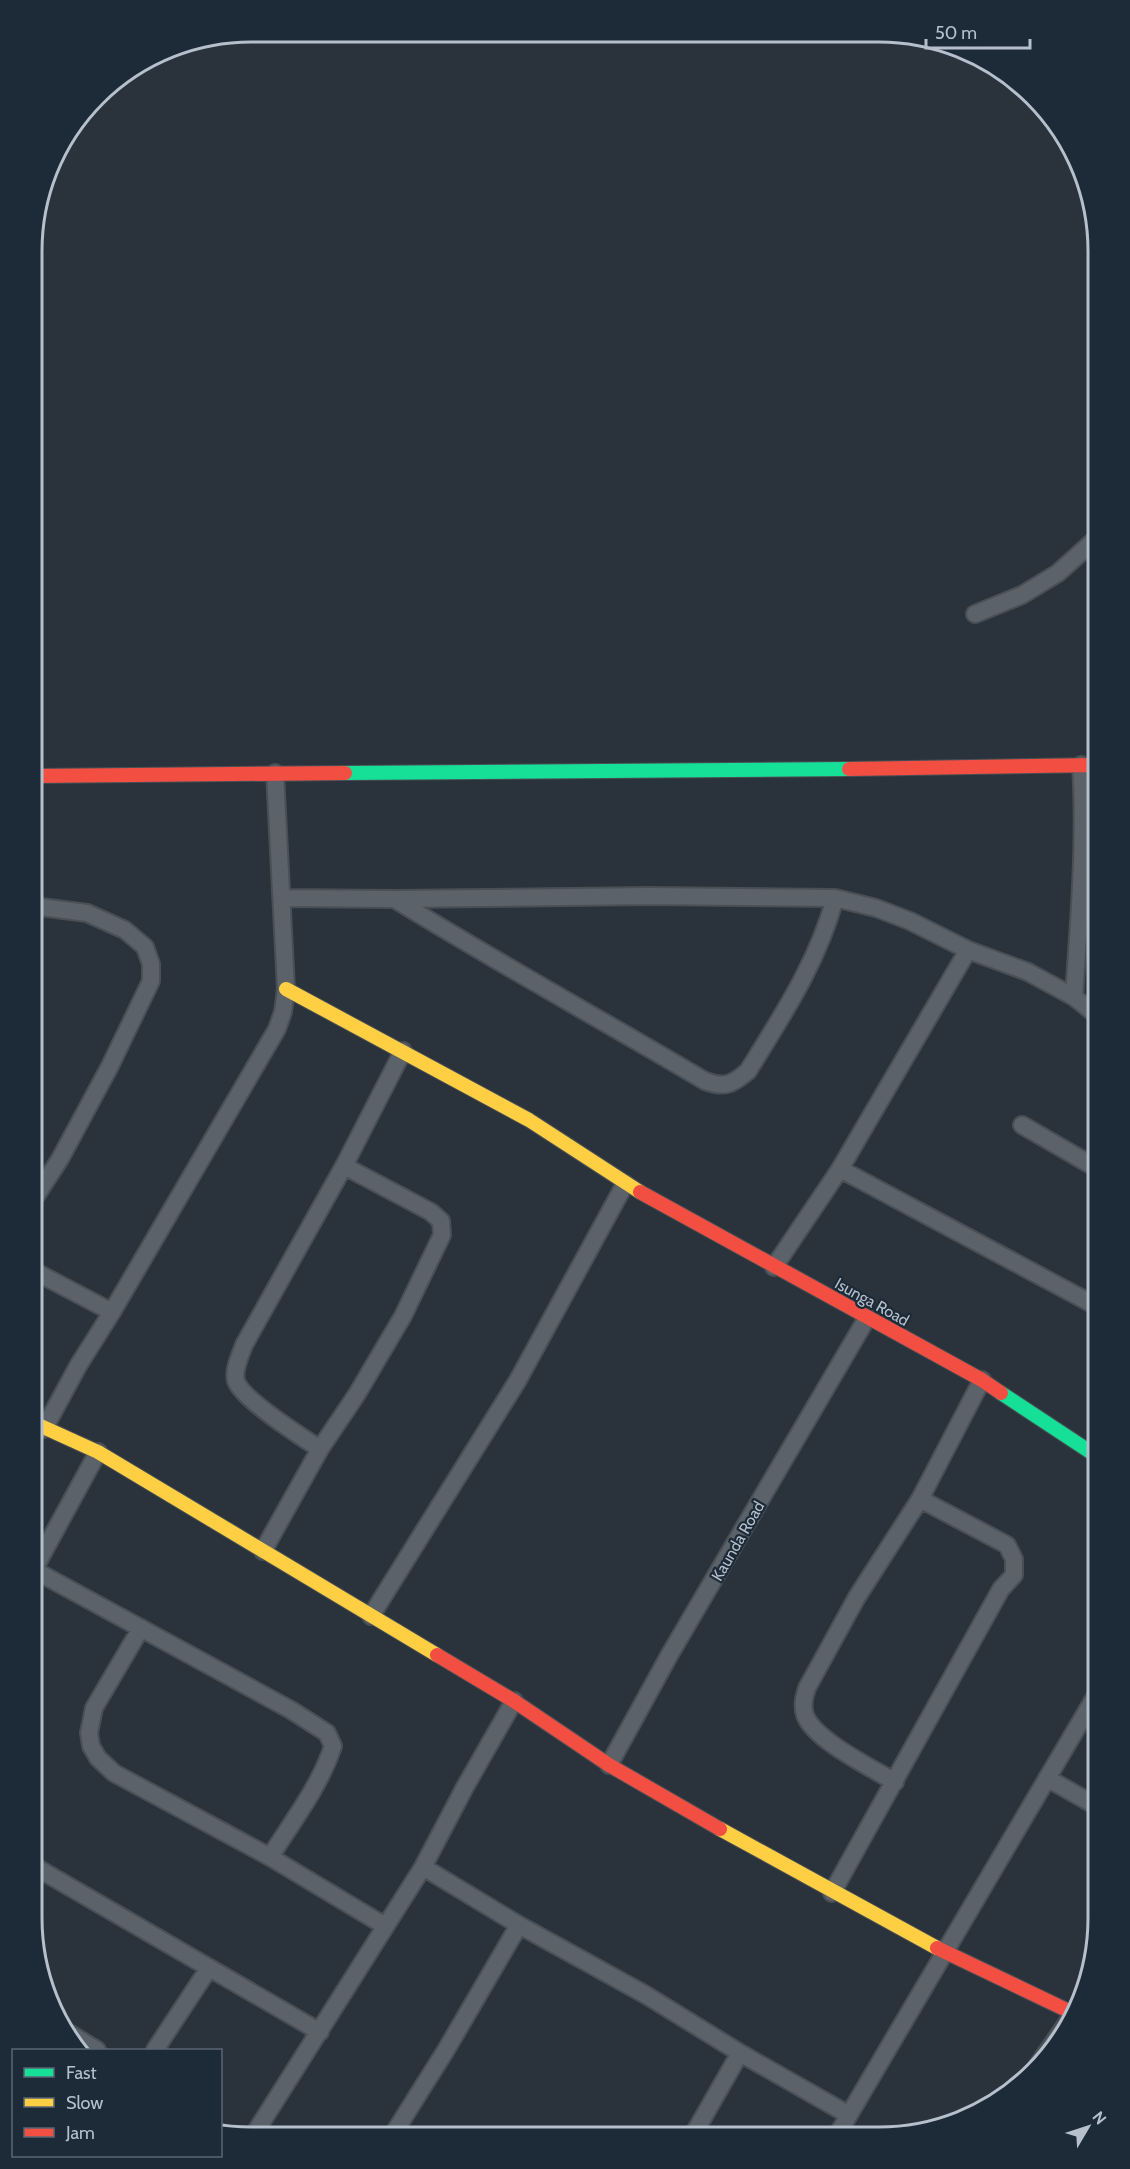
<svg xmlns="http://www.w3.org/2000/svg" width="1130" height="2169" font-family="Cabin,sans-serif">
<rect width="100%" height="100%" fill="#2a333b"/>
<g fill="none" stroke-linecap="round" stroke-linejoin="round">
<g stroke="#494f55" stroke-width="20">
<path id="street" d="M975,614l47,-19 36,-22 40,-36
M282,898l113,1 254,-3 186,2 41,10 34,13 58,29 60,22 46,25 24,19
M396,900c102,63 206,120 309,181 19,7 27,4 43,-10 34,-55 70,-109 87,-173
M1074,997c5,-77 12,-154 7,-232
M1022,1125l76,44
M840,1169l258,138
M32,1202l28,-43 50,-93 41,-85v-17l-6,-17 -20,-17 -38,-17 -54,-7
M774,1267l66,-98 128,-219
M32,1270l80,42
M44,1429l34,-63 34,-54 165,-283 6,-17 3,-23 -11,-216
M320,1449c-17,-11 -78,-50 -84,-68 -3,-11 4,-25 8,-36l100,-179 59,-115
M263,1551l57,-102 37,-55 46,-78 39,-81 -1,-14 -10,-9 -87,-46
M34,1570l257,140 36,23 6,13c-13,40 -41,76 -63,111
M32,1573l66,-121
M371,1616l147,-236 107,-196
M141,1628l-47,80 -5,25 2,13 7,12 16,15 156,84 115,69
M609,1765l61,-111 197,-336
M1047,1778l51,29
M895,1782c-23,-14 -81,-42 -90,-67 -3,-10 -1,-17 2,-27l50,-91 63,-98 62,-119
M32,1865l288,167
M423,1867l96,58 127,70 94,58 109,62
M832,1893l169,-304 13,-14v-16l-7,-14 -87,-46
M64,2030l33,20
M155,2050l54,-82
M1038,2065l36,-52
M253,2136l170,-269 42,-80 49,-86
M392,2136l54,-86 73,-125
M692,2137l48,-84
M836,2137l262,-445"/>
</g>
<g stroke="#494f55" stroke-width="16">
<path id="fast" d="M345,773l504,-4
M1001,1393l97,64"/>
</g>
<g stroke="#494f55" stroke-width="16">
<path id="slow" d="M286,989l243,131 111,72
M32,1422l66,30 339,203
M720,1829l217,119"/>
</g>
<g stroke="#494f55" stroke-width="16">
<path id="jam" d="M849,769l249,-4
M33,776l312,-3
M640,1192l342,188 19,13
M437,1655l77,46 95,64 111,64
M937,1948l138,66"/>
</g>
<use href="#street" stroke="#5b6269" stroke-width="16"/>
<use href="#fast" stroke="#16e098" stroke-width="14"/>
<use href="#slow" stroke="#ffcf43" stroke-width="14"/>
<use href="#jam" stroke="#f24e42" stroke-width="14"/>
</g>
<g text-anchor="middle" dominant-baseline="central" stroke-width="4.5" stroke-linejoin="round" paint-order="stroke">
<g font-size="16" fill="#b5c0cc" stroke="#1d2a37">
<text transform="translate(872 1302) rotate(29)">Isunga Road</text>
<text transform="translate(738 1541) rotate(-60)">Kaunda Road</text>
</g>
</g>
<path d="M0 0H1130V2169H0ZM251 42H879A209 209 0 0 1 1088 251V1918A209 209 0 0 1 879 2127H251A209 209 0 0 1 42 1918V251A209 209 0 0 1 251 42Z" fill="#1d2a37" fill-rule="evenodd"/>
<path fill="none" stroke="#b5c0cc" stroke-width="3" d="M251 42H879A209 209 0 0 1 1088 251V1918A209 209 0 0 1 879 2127H251A209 209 0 0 1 42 1918V251A209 209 0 0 1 251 42Z"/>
<rect x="12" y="2049" width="210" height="108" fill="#1d2a37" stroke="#5a6673" stroke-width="1.5"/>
<rect x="24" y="2068" width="30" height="9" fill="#16e098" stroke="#5a6673" stroke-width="1.5"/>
<text x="66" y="2079" font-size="18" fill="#b5c0cc">Fast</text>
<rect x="24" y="2098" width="30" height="9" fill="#ffcf43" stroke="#5a6673" stroke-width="1.5"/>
<text x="66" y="2109" font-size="18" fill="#b5c0cc">Slow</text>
<rect x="24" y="2128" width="30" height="9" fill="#f24e42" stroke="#5a6673" stroke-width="1.5"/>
<text x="66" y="2139" font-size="18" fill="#b5c0cc">Jam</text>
<g transform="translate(1088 2127) rotate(51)" stroke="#1d2a37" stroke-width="4.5" paint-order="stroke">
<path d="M0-4.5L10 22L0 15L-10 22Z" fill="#b5c0cc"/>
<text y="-9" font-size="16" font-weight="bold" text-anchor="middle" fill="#b5c0cc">N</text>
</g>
<path d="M926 39v9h104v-9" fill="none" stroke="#b5c0cc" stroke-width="3"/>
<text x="935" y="39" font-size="18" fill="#b5c0cc" stroke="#1d2a37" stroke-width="4.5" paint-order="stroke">50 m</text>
</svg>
